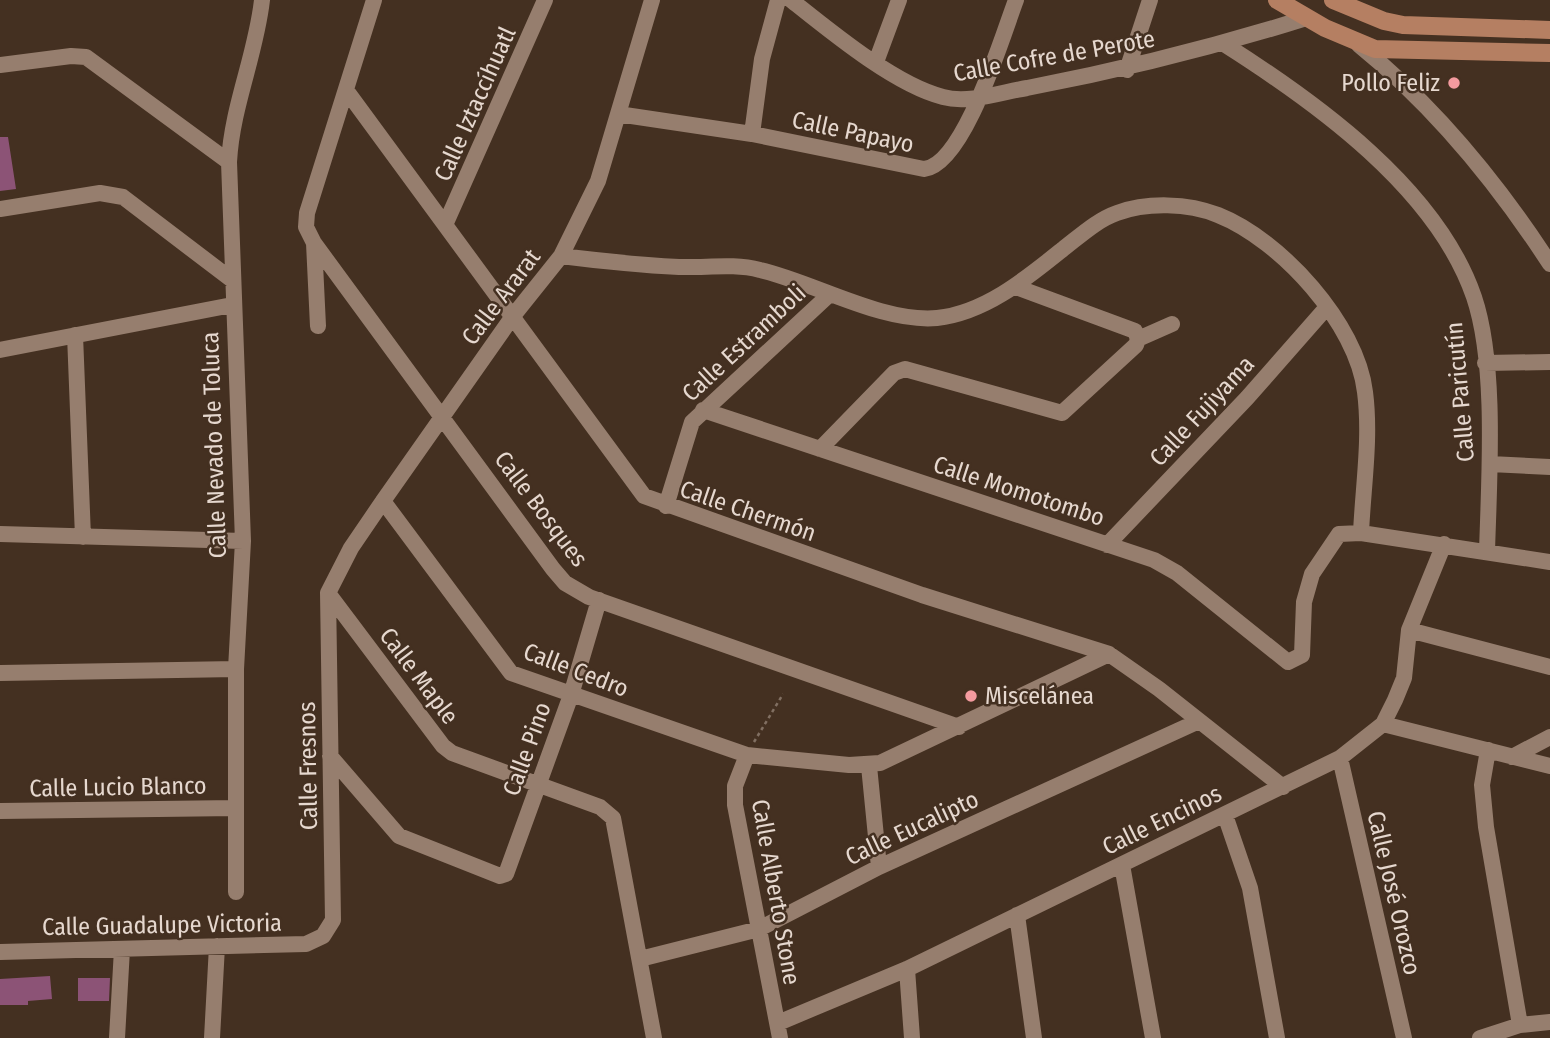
<svg xmlns="http://www.w3.org/2000/svg" width="1550" height="1038" font-family="'Fira Sans Condensed',sans-serif">
<rect width="100%" height="100%" fill="#443021"/>
<path fill="#8c5376" d="M0,137h8l8,52 -16,2z
M50,976l2,23 -24,2v4h-28v-26z
M78,978h32l-1,23h-31z"/>
<g fill="none" stroke-linecap="round" stroke-linejoin="round">
<path stroke="#816f62" stroke-width="2.5" stroke-dasharray="3.5 3.5" stroke-linecap="butt" d="M754,742l29,-48"/>
<path stroke="#967e6e" stroke-width="16" d="M374,0l-67,213 -1,14 8,16 239,326 12,14 24,14 370,130
M791,0c39,31 104,85 152,97 26,7 59,-5 84,-9 95,-18 187,-41 279,-70
M1224,44c93,59 213,145 250,253 23,68 15,182 13,255
M1359,45c74,60 139,139 191,219
M876,62l23,-62
M0,65l71,-9 15,1 143,105
M1127,70l23,-70
M346,90l298,406 278,99 187,59 50,35 124,98
M618,114l134,20 172,35c40,-4 78,-132 92,-169
M752,134l10,-75 16,-59
M0,209l100,-16 23,4 109,83
M445,225l100,-225
M314,243l4,83
M561,256c40,5 78,9 118,11 28,1 54,-4 81,3 53,12 122,53 177,48 48,-5 90,-40 126,-69 17,-13 34,-29 54,-36 30,-11 71,-10 101,2 63,25 139,109 147,177 6,46 -2,95 -4,141l-22,1 -27,40 -8,28 -2,53 -14,7 -111,-89 -23,-13 -451,-150
M1016,287l119,44 3,8
M75,335l8,202
M1138,339l34,-15
M0,350l232,-45
M1485,363l65,-1
M820,449l74,-76 11,-4 157,44 74,-68 2,-6
M1490,464l60,3
M383,501l128,172 236,82 102,10 31,-2 229,-109
M666,506l26,-84 138,-128
M1361,533l189,29
M0,534l243,7
M1107,545l140,-147 80,-91
M328,593l115,153 9,7 148,54 13,11 41,220
M1409,630l141,37
M0,673l236,-4
M1383,724l167,42
M1488,750l-6,35 4,42 34,198
M747,755l-12,31v19l45,233
M330,756l69,80 101,40 6,-2 65,-179 28,-95
M1512,757l38,-20
M1340,758l64,280
M869,766l10,101
M0,811l236,-3
M1225,815l25,73 27,150
M1122,865l31,173
M236,892v-223l7,-128 -14,-379c3,-56 27,-107 33,-162
M1017,915l17,123
M0,952l306,-8 17,-8 10,-16 -5,-327 23,-45 32,-47 130,-185 48,-60 37,-75 54,-181
M640,959l119,-30 120,-62 320,-146
M907,969l5,69
M778,1023l129,-54 433,-211 43,-34 12,-24 9,-22 5,-48 35,-86
M117,1038l5,-89
M212,1038l5,-92
M1480,1038l40,-13 30,-3"/>
<path stroke="#b57f62" stroke-width="18" d="M1277,0l48,28 50,21 175,4
M1333,0l51,21 19,4 147,5"/>
</g>
<g fill="#f49b9f" stroke="#443021" stroke-width="2.5">
<circle cx="1454" cy="83" r="7"/>
<circle cx="971" cy="696" r="7"/>
</g>
<g text-anchor="middle" dominant-baseline="central" stroke-width="5" stroke-linejoin="round" paint-order="stroke">
<g font-size="24" fill="#e6d8cf" stroke="#443021">
<text transform="translate(1054 56) rotate(-10)">Calle Cofre de Perote</text>
<text transform="translate(475 104) rotate(-66)">Calle Iztaccíhuatl</text>
<text transform="translate(853 132) rotate(12)">Calle Papayo</text>
<text transform="translate(501 297) rotate(-53)">Calle Ararat</text>
<text transform="translate(744 343) rotate(-43)">Calle Estramboli</text>
<text transform="translate(1460 392) rotate(-95)">Calle Paricutín</text>
<text transform="translate(1202 411) rotate(-47)">Calle Fujiyama</text>
<text transform="translate(214 445) rotate(-92)">Calle Nevado de Toluca</text>
<text transform="translate(1019 491) rotate(18)">Calle Momotombo</text>
<text transform="translate(541 509) rotate(53)">Calle Bosques</text>
<text transform="translate(748 511) rotate(19)">Calle Chermón</text>
<text transform="translate(576 670) rotate(21)">Calle Cedro</text>
<text transform="translate(419 676) rotate(53)">Calle Maple</text>
<text transform="translate(527 749) rotate(-70)">Calle Pino</text>
<text transform="translate(308 766) rotate(-91)">Calle Fresnos</text>
<text transform="translate(118 787) rotate(-1)">Calle Lucio Blanco</text>
<text transform="translate(1162 820) rotate(-26)">Calle Encinos</text>
<text transform="translate(912 828) rotate(-25)">Calle Eucalipto</text>
<text transform="translate(776 892) rotate(80)">Calle Alberto Stone</text>
<text transform="translate(1394 893) rotate(77)">Calle José Orozco</text>
<text transform="translate(162 925) rotate(-1)">Calle Guadalupe Victoria</text>
</g>
<g font-size="24" fill="#e6d8cf" stroke="#443021" text-anchor="end">
<text x="1440" y="83">Pollo Feliz</text>
<text x="985" y="696" text-anchor="start">Miscelánea</text>
</g>
</g>
</svg>
